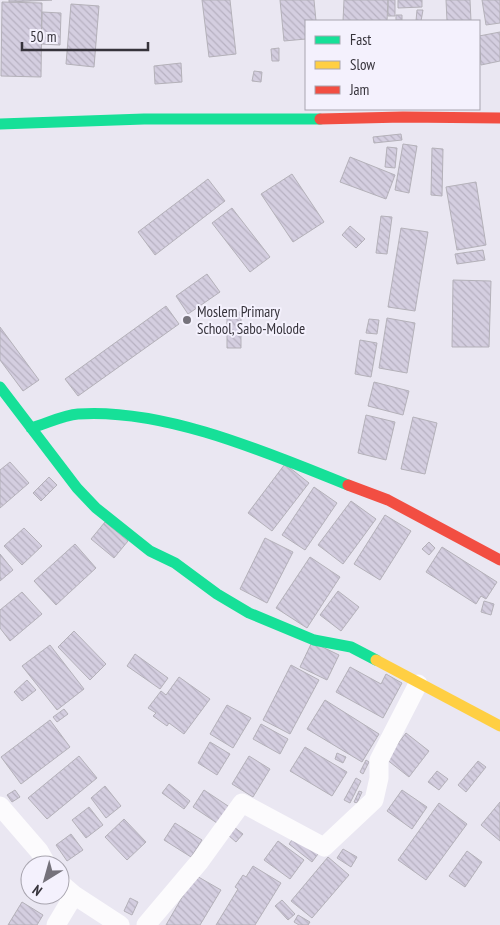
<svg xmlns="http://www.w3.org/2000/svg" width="500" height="925" font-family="'PT Sans Narrow',sans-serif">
<defs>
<pattern id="building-back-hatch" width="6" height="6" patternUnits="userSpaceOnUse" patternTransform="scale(1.25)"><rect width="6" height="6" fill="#d4cee0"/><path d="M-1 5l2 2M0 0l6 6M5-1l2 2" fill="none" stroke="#b7b1c1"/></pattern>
</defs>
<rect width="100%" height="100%" fill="#eae7f2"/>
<path fill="url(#building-back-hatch)" stroke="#b4b1b9" d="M9,0h43l-43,2z
M202,0h28l6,54 -27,3z
M280,0h34l2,21h-10v18l-22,2z
M344,0h44l-1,21h-44z
M388,0h7v16h-7z
M398,0h24v7l-24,1z
M446,0h24l1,21h-24z
M482,0h18v23l-14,2z
M2,2l40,1 -1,74 -40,-1z
M71,4l28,2 -5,61 -28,-3z
M417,10h6l-2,11h-5z
M42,12l19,1 -1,32 -19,-1z
M396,15h6v5h-6z
M500,32v29l-19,4 -2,-29z
M279,48v13h-7l-1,-12z
M181,63l1,19 -27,2 -1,-18z
M254,71l8,1 -1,10 -9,-1z
M401,134l1,6 -28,3 -1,-6z
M403,144l14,2 -8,47 -14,-3z
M387,147l10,1 -2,20 -10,-1z
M432,148l11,1 -1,47 -11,-1z
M350,157l45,18 -9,24 -46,-17z
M292,174l32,48 -31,20 -32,-48z
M208,179l17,22 -70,54 -17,-23z
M476,182l10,63 -29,5 -11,-63z
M232,208l38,49 -20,15 -38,-49z
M381,216l11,1 -5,37 -11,-1z
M350,226l15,13 -9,9 -14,-13z
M401,228l27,4 -13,79 -27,-4z
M483,250l2,10 -28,4 -2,-10z
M207,274l13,18 -32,22 -12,-18z
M453,280l38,1 -2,66h-37z
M166,306l13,18 -101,72 -13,-17z
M241,312v36h-14v-35z
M387,318l28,5 -8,50 -28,-5z
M369,319l10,1 -2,14 -11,-1z
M0,327l39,53 -16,11 -23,-31z
M360,340l17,3 -6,34 -16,-3z
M374,382l35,9 -6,24 -35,-9z
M366,415l29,7 -9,38 -28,-7z
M413,417l24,6 -12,51 -24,-5z
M10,462l19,21 -29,25v-38z
M285,464l24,19 -37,48 -24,-18z
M49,477l8,8 -16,16 -8,-8z
M314,487l23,16 -32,47 -23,-15z
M351,501l25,18 -33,45 -25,-19z
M385,515l26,16 -31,49 -26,-16z
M105,522l23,19 -14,17 -23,-19z
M24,528l18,18 -20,19 -18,-19z
M265,538l28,14 -26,51 -27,-14z
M429,542l6,6 -6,7 -7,-6z
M75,544l21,24 -40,37 -22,-24z
M442,547l55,35 -11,17 -5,-3 -5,8 -50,-32z
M0,554l13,16 -13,11z
M310,557l30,20 -33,51 -31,-20z
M338,591l21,16 -18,24 -21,-16z
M22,592l20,22 -32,27 -10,-13v-18z
M484,601l10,3 -3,11 -10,-3z
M74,631l32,33 -16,16 -32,-33z
M312,642l27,13 -12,25 -27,-13z
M50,645l34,44 -27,21 -35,-44z
M135,654l33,24 -8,11 -33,-23z
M291,665l28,15 -29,54 -27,-14z
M350,667l31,17 5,-10 16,9 -19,35 -47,-26z
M179,677l31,22 -26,35 -15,-11 -2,3 -14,-10 3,-3 -8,-5 13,-17 5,4z
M27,680l9,10 -14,11 -8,-9z
M325,700l54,34 -17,28 -55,-33z
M227,705l24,13 -18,30 -23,-14z
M64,709l4,5 -11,8 -4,-5z
M50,720l20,27 -49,37 -20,-27z
M261,724l27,15 -8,15 -27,-15z
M406,733l23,18 -20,26 -23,-18z
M210,742l20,12 -13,21 -19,-12z
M305,747l42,25 -15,24 -42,-25z
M337,753l9,4 -3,6 -8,-4z
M79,756l18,22 -50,41 -19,-21z
M249,756l21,13 -17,28 -21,-13z
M366,760l3,2 -6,12 -3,-2z
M478,761l8,6 -20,25 -8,-7z
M437,771l11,8 -9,11 -11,-8z
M356,778l5,3 -11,22 -6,-3z
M169,784l21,17 -6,8 -22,-16z
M105,786l16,20 -15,12 -15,-20z
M15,790l5,7 -8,5 -5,-7z
M204,790l27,18 -11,17 -27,-18z
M402,790l25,17 -15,22 -25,-18z
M359,791l3,1 -5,11 -3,-1z
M500,802v39l-19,-16z
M439,803l28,21 -41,56 -28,-20z
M89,807l14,18 -17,13 -14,-18z
M124,819l22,23 -19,18 -22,-23z
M175,823l27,17 -11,17 -27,-17z
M234,827l9,7 -7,8 -8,-7z
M71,834l12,16 -16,11 -11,-16z
M295,836l23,18 -6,8 -23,-18z
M278,841l26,19 -14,19 -26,-19z
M343,849l14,8 -6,10 -14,-9z
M467,851l15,11 -17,25 -16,-11z
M328,857l21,18 -37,43 -21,-17z
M253,866l28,17 -26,42h-39l22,-36 -3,-2 8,-12 3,2z
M195,875l26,15 -21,35h-34z
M130,898l8,4 -6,13 -8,-4z
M282,900l13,14 -7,6 -13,-14z
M22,902l21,13 -6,10h-29z
M298,915l12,7 -2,3h-9l-5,-3z"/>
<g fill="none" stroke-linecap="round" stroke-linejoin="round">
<path stroke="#fcfbfd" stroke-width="19" d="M0,806l39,45 8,14
M60,883l14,12 46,30
M56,925l18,-30
M146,925l54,-64 42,-58 82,44 50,-47 5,-22v-18l39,-76"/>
<path stroke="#16e098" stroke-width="11" d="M0,124l144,-5h176
M0,387l77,101 19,20 54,43 25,12 42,31 32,19 65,27 37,7 25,13
M31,428c15,-4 32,-13 47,-14 87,-6 190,39 270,71"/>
<path stroke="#ffcf43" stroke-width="11" d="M376,660l124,66"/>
<path stroke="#f24e42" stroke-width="11" d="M320,119l83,-2 97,1
M348,485l40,15 112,60"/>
</g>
<circle fill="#75727b" stroke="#f4f1fd" stroke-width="2" cx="187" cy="320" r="5"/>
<g text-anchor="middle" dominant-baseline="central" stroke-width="4" stroke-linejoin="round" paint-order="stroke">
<g font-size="15" fill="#36333b" stroke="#f4f1fd" text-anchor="start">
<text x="197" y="311">Moslem Primary<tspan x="197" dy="17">School, Sabo-Molode</tspan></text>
</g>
</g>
<rect x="305" y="20" width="175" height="90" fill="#f4f1fd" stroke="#a8a5af"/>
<rect x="315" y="36" width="25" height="8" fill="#16e098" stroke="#a8a5af"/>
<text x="350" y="45" font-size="15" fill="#36333b">Fast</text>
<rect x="315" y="61" width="25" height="8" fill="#ffcf43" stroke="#a8a5af"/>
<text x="350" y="70" font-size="15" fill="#36333b">Slow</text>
<rect x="315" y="86" width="25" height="8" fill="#f24e42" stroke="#a8a5af"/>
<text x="350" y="95" font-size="15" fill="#36333b">Jam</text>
<g transform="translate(45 880) rotate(217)"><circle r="24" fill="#f4f1fd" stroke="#a8a5af"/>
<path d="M0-4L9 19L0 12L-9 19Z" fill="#75727b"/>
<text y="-8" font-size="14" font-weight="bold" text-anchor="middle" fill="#36333b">N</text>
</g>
<path d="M22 42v8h126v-8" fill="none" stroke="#36333b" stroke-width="2.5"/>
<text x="30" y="42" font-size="15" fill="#36333b" stroke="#f4f1fd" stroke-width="4" paint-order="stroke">50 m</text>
</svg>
